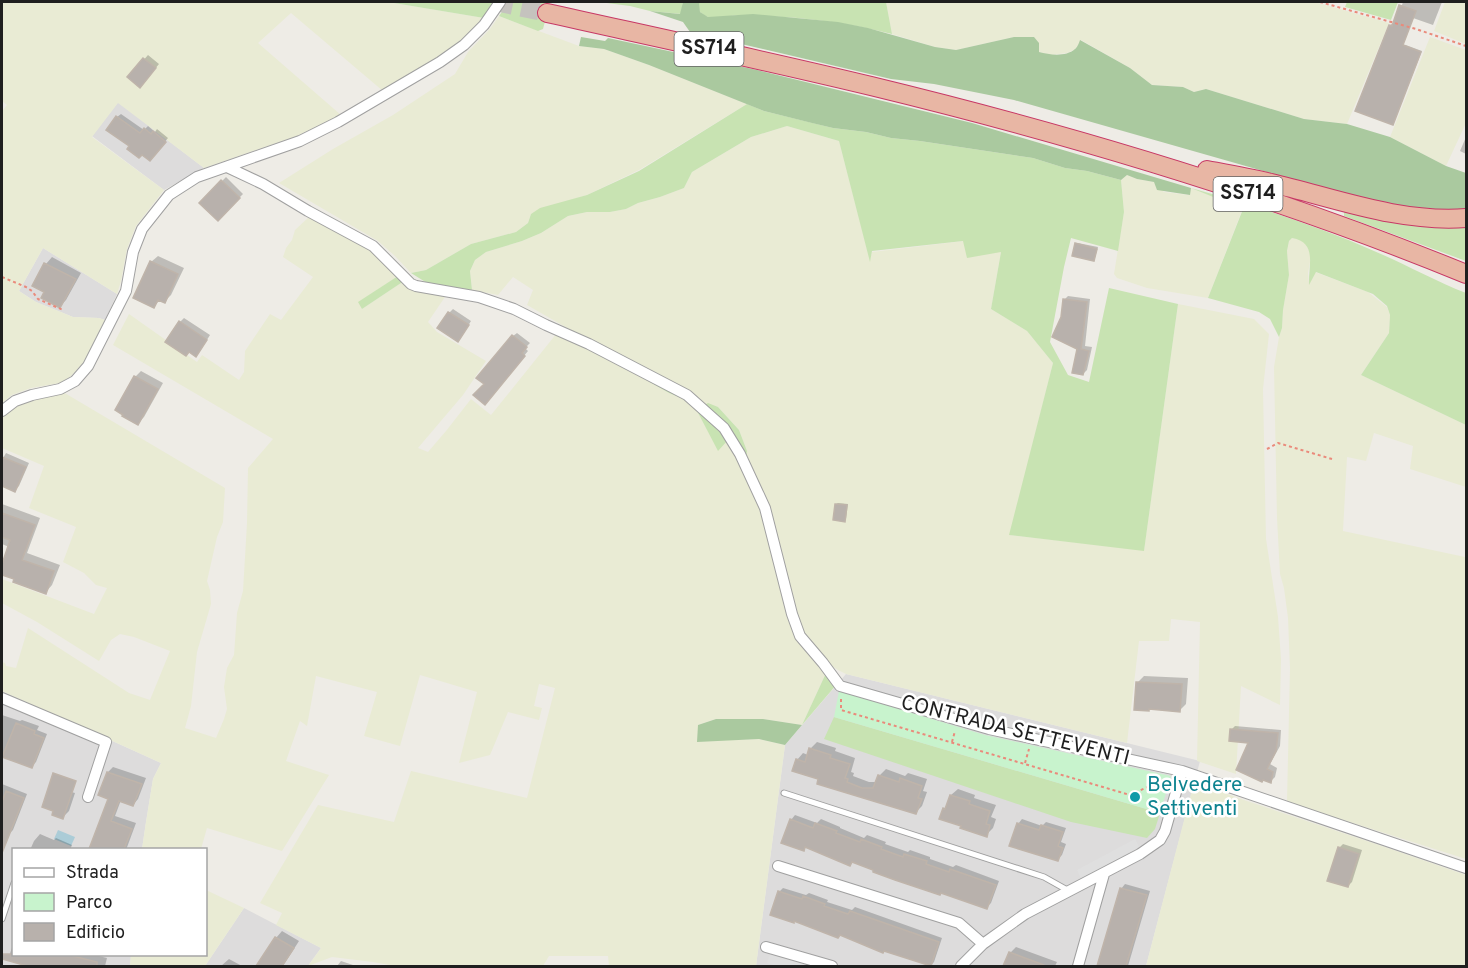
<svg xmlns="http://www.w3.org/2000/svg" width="1468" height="968" font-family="Overpass,sans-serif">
<rect width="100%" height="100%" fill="#eeece6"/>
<path fill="#dddcdc" d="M118,102l86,66 -40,22 -72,-54z
M43,248l74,46 -12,26 -6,-2 -26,-1 -37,-15 -17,-11z
M846,674l354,87 -54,205h-390l29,-221z
M2,691l159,72 -8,16 -7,43 -4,27 -128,1v104l117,1 -1,11h-128z
M244,908l77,40 -13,18h-103z"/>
<path fill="#e9ebd4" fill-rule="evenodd" d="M2,2h357l35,1 90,15 -28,29 -73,44 -92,-78 -33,30 83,72 -44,21 -93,32 -86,-65 -26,34 72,53 -28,36 -9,23 -6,32 -4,13 -74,-46 -24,43 17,11 37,15 26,1 6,2 -21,42 -14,15 -10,6 -29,5 -19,7 -10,8v-292l5,-6 -5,-4zM143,58l13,11 -16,18 -13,-10z
M886,2h429l74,21 -42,101 -43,-5 -98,-30 -12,3 -11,-5 -31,-2 -22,-17 -49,-28 -5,9 -9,4 -16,2 -12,-3 -25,-15 -58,13 -21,-3 -43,-13z
M1445,2h21v42l-32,-13z
M499,16l80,30 25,3 45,16 98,39 -108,66 -52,25 -56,19 -3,9 -12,9 -45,12 -45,26 -15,3 -16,-17 -17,-15 -99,-58 54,-34 60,-34 62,-41 13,-22 22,-23z
M1430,37l36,13v73l-20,43 -56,-29z
M787,126l52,15 31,119 2,-8 92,-11 37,11 -10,57 36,22 26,32 -43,172 134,15 34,-246 76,15 15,15 -6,55 3,150 12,78 3,42 -1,46 -39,-19 -5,88 -39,-13 3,-139 -29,-3 -2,22h-30l-12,102 -281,-69 -8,-4 -17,-11 6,12 -25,54 -39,-6h-47l-18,6 33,15 28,-1 26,6 -29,221h-147l-1,-10h-59l-6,10h-148l-22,-4 -41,-5 -24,9 13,-18 -45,-23 6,-12 -22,-10 58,-98 76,17 17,-51 116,27 28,-110 -16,-4 -5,22 8,2 -3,12 -31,-8 -18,43 -31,8 18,-71 -57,-17 -20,71 -36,-10 13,-44 -61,-16 -9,50 -7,-5 -14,40 43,14 -47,76 -75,-23 -6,21h-59l4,-27 7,-43 8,-16 -159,-72v-29l3,1 1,3 10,2 12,-40 101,65 21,7 20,-49 -36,-14 -14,-3 -9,6 -12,21 -62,-39 -35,-19v-24l92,35 13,-26 -11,-3 -12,-12 -21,-11 13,-35 -47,-19 15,-42 -42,-18v-28l2,-4 12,-9 9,-4 38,-11 162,96 -2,34 -6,15 -10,44 3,9 1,14 -14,48 -6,54 -6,22 31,10 8,-19 3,-10 -3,-22 3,-19 7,-13 3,-42 6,-22 4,-68 1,-55 25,-29 -160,-94 16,-31 68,48 5,-7 37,25 5,-8 1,-21 25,-37 11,6 32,-43 -30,-20 3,-9 6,-8 3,-10 15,-14 60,32 28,28 -39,26 3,7 42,-28 43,13 -19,28 9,10 49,29 -23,34 -45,53 10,4 18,-21 25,-32 20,16 66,-82 77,40 35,20 12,5 14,9 23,43 10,-11 19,12 -8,-21 -21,-23 -14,-1 -177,-101 6,-15 -20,-13 -15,18 -26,-5 -2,-19 5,-11 11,-8 36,-11 19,-8 27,-17 19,-4h23l16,-3 12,-6 22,-6 24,-9 8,-16 59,-35zM835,504l12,1 -3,17 -11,-2z
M1127,175l10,4 17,3 10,10 25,3 2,-7 52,20 -35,90 -61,-10 -30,-10 -3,-4 10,-62 -3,-32z
M1292,238l8,1 6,5 4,9v9l-2,11 1,11 6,-12 53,20 19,15 3,8 -1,18 -28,42 105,50v62l-56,-18 3,-23 -39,-13 -8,28 -19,-4 -4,74 122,26 1,-5v307l-179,-57 3,-134 -2,-50 -4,-30 -4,-14 -3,-56 -3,-151 5,-30 3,-9 1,-18 6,-35 -2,-24 2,-10z
M1194,782l47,17 141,47 84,29v91h-320z
M206,890l38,18 -39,58h-75l1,-11 75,-1z"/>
<path fill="#c8e3b2" d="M359,2h135l-10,16 -90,-15z
M509,2h41l-7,27 -5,2 -39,-15z
M599,2h84l-2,12 -31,-3 -20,-5z
M700,2h186l6,32c-49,-13 -100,-18 -152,-19 -10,0 -22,5 -32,2 -3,-1 -5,-3 -8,-5l-2,-8z
M1347,2h51l-7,18 -46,-13z
M747,104l17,7 69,17 33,4 25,6 29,3 113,17 32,10 22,3 34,9 3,32 -6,39 -47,-13 -7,29 -14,75 18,33 21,7 20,-94 69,16 -34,247 -135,-16 44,-172 -26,-32 -36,-22 10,-57 -34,6 -4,-17 -91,10 -2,11 -31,-121 -52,-15 -36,11 -59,35 -8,16 -24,9 -22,6 -12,6 -16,3h-23l-19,4 -27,17 -19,8 -36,11 -11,8 -5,11 2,19 -45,-7 -16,-10 15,-3 45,-26 45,-12 12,-9 3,-9 9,-6 47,-13 52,-24z
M1191,188c62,17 124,37 183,63 31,13 61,30 92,42v132l-105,-50 28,-42 1,-18 -3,-9 -14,-12 -57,-22 -7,13c-1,-18 9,-43 -17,-47l-3,3 -2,10 2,24 -6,35 -1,18 -3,9 -9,-18 -11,-7 -51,-14 35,-89z
M1344,207l62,15 42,6 18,-3v36l-122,-45z
M398,276l6,5 -42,28 -4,-7z
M634,373l69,33 5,-3 10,4 21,23 8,21 -2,16 -17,-27 -10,11 -23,-44 -14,-9 -12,-5z
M827,671l10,13 -35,41z
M834,717l326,96 -5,16 -8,9 -76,-16 -247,-83z"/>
<path fill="#aac99f" d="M683,2h17l-1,2 1,8 8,5 45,-3 85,8 30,6 67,19 21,3 58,-13h20l5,6v9c11,3 27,5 36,-3 2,-1 4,-6 5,-9l50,28 22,17 31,2 11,5 12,-3 98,30 43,5 43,13 56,29 20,7v40h-37l-71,-15 -344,-98 -80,-16 -43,-5 -201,-47 -7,-10 -33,-11 30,3z
M581,37l24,4 3,-3 149,32 215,53 219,65 -1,7 -33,-5 -3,-8 -17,-3 -10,-4 -6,5 -34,-9 -22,-3 -32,-10 -113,-17 -29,-3 -25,-6 -33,-4 -21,-5 -48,-12 -115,-46 -45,-16 -25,-3z
M716,719h47l39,6 -17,20 -26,-6 -62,3 1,-17z"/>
<path fill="#c8f3cd" d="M839,691l146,44 186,41 -11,37 -326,-96z"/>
<path fill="#dfdfdf" d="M1135,839l4,8 -58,32 -4,-9z
M770,954l39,12h-32l-10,-3z"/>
<path fill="#abccd7" d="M58,830l17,7 -4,9 -17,-7z"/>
<path fill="#0003" d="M1403,2h39l-9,23 -20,-7 -10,26 19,7 -29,73 -3,-98 1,-2 3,1 6,-19 2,-1z
M148,55l11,9 -15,18 -15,-5z
M121,114l23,16 4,-4 7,6 2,-3 11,9 -15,18 -36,-39z
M1466,137v17l-6,-3z
M226,177l17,17 -25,25 -17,-16z
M1078,243l20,4 -3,11 -2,2 -17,-16z
M158,256l26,12 -13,27 -6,6 -5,-1 -6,6 -3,-44z
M52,257l29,16 -15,27 -6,6 -14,-14v-28z
M1068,296l22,3 -5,47 7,1 -5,23 -4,4 -4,-26 -17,-31 2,-17z
M453,309l18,12 -9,15 -13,-23z
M184,318l26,17 -10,16 -20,-29z
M517,333l13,10 -5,5 3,3 -40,48 -2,-16 27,-47z
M141,371l22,12 -19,34 -6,6 -3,-46z
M6,453l23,10 -10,23 -4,4 -13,-5v-25z
M838,503l10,1 -2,15 -2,1 -8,-16z
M2,504l38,14 -13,35 33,12 -8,20 -6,7 -44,-19v-5l7,-21 -7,-3z
M1144,676l44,2 -2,26 -6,6 -43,-27z
M2,715l18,6 2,-1 17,6 -2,4 10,4 -11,28 -5,5 -29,-12z
M1235,726l46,4 -1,16 -10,18 7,4 -2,9 -4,4 -21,-39 -19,-12z
M817,742l19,6 -1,3 20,7 -4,14 3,1 -1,3 16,6h8l2,-6 7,-7 19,7 3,-3 19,6 -4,12 4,1 -5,14 -6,6 -96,-34 -23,-18 6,-7 5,2 2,-6z
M113,767l33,11 -8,21 -5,6 -12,-5 -6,16 21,7 -10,27h-13l1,-2 -20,-7 16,-43 -2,-26z
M2,784l25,10 -14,36 -4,4 -7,-2z
M54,787l21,6 -6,18 -6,6z
M958,789l17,6 -1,3 22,7 -5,12 5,2 -3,9 -7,7 -42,-26 4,-5 3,-9z
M795,815l22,8 4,-4 19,8v1l24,10 3,-3 19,7 -1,2 23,8 2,-2 20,7v2l23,8 3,-2 43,16 -8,22 -4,4 -180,-61 -3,3 -13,-29z
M1022,819l20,7 4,-4 20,6 -5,14 5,2 -4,11 -4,4 -40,-35z
M40,834l14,6 2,-2 16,7 -2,5h-40l4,-9z
M1343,844l19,6 -10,32 -4,4 -9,-38z
M1125,884l25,7 -22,75h-29l22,-77z
M783,888l23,7 3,-2 19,7 -1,2 25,8 3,-3 87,31 -8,24 -4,4 -46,-16 -105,-58z
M282,931l17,10 -16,25h-25l18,-28z
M14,941v13h77l16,4 -2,8h-34l-22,-5 -4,5h-12l-25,-6z
M1016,947l41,15 -2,4h-46l-4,-1 5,-12z
M229,959l13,7h-21z
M341,961l15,5h-19z"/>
<path fill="#b8b1ac" stroke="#bfb4aa" stroke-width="1.5" d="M1399,5l17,6 -13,34 18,7 -28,73 -38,-14 34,-86 3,1z
M143,58l13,10 -16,20 -13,-11z
M116,116l24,17 4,-5 7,6 2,-3 13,11 -16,19 -8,-6 -3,3 -12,-9 2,-3 -23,-16z
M221,180l19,18 -22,23 -19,-18z
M1075,243l22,6 -3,12 -22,-5z
M150,261l28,13 -13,29 -7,-3 -4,8 -21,-10z
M44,263l32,16 -16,29 -19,-10 3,-6 -12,-6z
M1063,299l24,3 -6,47 8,2 -6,24 -11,-2 5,-24 -25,-12 9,-20z
M448,312l21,13 -11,17 -21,-14z
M179,321l28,19 -11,17 -7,-5 -3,4 -21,-14z
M512,335l15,12 -5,6 3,3 -40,49 -12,-10 11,-11 -8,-6z
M134,376l24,13 -20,36 -16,-9 1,-1 -8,-5z
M2,457l24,10 -11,25 -13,-6z
M835,504l12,1 -2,17 -12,-2z
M2,513l33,12 -13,35 32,11 -8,23 -33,-12 1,-3 -12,-4v-11l8,-24 -8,-3z
M1136,682l46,2 -2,28 -31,-3v2l-15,-1z
M16,723l19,8 -1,3 10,4 -12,30 -30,-11z
M1230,729l48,4 -2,18 -9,18 6,3 -2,11 -8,-3 -1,2 -26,-12 12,-27 -19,-2z
M809,748l22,7 -1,3 20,6 -5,14 3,1 -1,3 15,6h11l5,-13 21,7 1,-4 22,8 -4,12 4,1 -6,15 -99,-30 1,-5 -26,-8 4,-12 9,3z
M107,772l35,12 -9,22 -14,-5 -8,20 21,8 -8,20h-35l19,-50 -10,-4z
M53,773l23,8 -13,38 -11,-4 1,-4 -11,-4z
M6,791l18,7 -22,55v-51z
M950,795l20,6 -1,3 21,7 -4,13 4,1 -3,12 -27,-9 1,-2 -22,-7 4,-11 2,1z
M790,819l23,9 2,-5 22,8 -1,2 24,9 1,-3 21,8 -1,2 22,8 1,-3 23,7 -1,3 23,8 1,-3 46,16 -9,24 -46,-16 -1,2 -45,-15 -22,-8v-2l-21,-8 -2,4 -45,-19 -1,4 -23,-8z
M1017,823l22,7 2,-5 22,7 -5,14 5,2 -5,13 -49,-15z
M1338,847l21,7 -11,33 -21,-6z
M1120,888l27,7 -21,71h-29z
M778,891l24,8 1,-3 22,8 -1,2 24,8 2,-3 89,31 -8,24 -47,-15 -1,2 -43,-18 -2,3 -44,-17v2l-24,-8z
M275,937l19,11 -12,18h-26z
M1009,952l35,13v1h-41z
M2,954h63l32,8v4h-70l-25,-7z"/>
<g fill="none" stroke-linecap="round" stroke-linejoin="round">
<path stroke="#c5c3be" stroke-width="18" stroke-dasharray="18 9" stroke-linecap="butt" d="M495,2l52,11"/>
<g stroke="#a0a0a0" stroke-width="7">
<path id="service" d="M784,793l260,84 25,14
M2,919l12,-36"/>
</g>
<g stroke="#a0a0a0" stroke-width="12">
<path id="minor" d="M227,167l36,17 45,27 65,35 38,38 5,2 63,11 35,12 32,16 43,19 98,51 37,33 16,26 25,54 27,106 8,22 23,27 17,23 149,43 193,42 284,97
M2,411l13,-10 17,-6 28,-6 15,-8 13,-15 38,-75 7,-39 9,-23 27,-34 28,-18 103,-36 38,-19 102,-60 24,-17 20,-20 16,-23
M2,698l104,44 -18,55
M778,866l181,57 24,21
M766,947l66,19
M961,966l22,-22 42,-30 115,-60 20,-14 5,-9 17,-60
M1078,966l26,-92"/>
</g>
<g stroke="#c73865" stroke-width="20">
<path id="trunk" d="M547,13c108,24 216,47 324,73 202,49 403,109 595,188
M1207,170c21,4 43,8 64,13 64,15 128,40 195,35"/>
</g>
<path stroke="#ea8a7b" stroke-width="2" stroke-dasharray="3 3" stroke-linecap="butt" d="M1320,2l96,27 50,17
M2,277l24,10 6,4 6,8 25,11
M1267,449l11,-6 54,16
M841,699v11l289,85 33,-15
M952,742l3,-11
M1025,763l4,-14"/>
<use href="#service" stroke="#fff" stroke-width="5"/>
<use href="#minor" stroke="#fff" stroke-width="10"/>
<use href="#trunk" stroke="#e8b6a4" stroke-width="18"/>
</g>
<circle fill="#0f9aa8" stroke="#fff" stroke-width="2" cx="1135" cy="797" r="6"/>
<g text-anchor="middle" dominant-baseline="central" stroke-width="5" stroke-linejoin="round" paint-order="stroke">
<g fill="#fff" stroke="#626262" stroke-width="1.5">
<rect x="674.5" y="32" width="69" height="34" rx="4.5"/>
<rect x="1213.5" y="177" width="69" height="34" rx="4.5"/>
</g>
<g font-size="20" font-weight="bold" fill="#1f1f1f">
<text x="709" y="49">SS714</text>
<text x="1248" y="194">SS714</text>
</g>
<g font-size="21" fill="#1f1f1f" stroke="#fff">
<text transform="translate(1015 731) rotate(14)">CONTRADA SETTEVENTI</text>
</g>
<g font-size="21" fill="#0d838f" stroke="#fff" text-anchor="start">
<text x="1147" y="785">Belvedere<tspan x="1147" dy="24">Settiventi</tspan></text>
</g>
</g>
<rect width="1468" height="968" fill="none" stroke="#1f1f1f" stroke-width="6"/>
<rect x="12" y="848" width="195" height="108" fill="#ffffff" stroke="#a5a5a5" stroke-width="1.5"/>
<rect x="24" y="868" width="30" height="9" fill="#ffffff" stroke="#a5a5a5" stroke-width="1.5"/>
<text x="66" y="878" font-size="18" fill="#1f1f1f">Strada</text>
<rect x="24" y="893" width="30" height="18" fill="#c8f3cd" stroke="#a5a5a5" stroke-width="1.5"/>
<text x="66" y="908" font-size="18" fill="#1f1f1f">Parco</text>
<rect x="24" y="923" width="30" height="18" fill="#b8b1ac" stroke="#a5a5a5" stroke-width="1.5"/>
<text x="66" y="938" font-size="18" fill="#1f1f1f">Edificio</text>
</svg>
